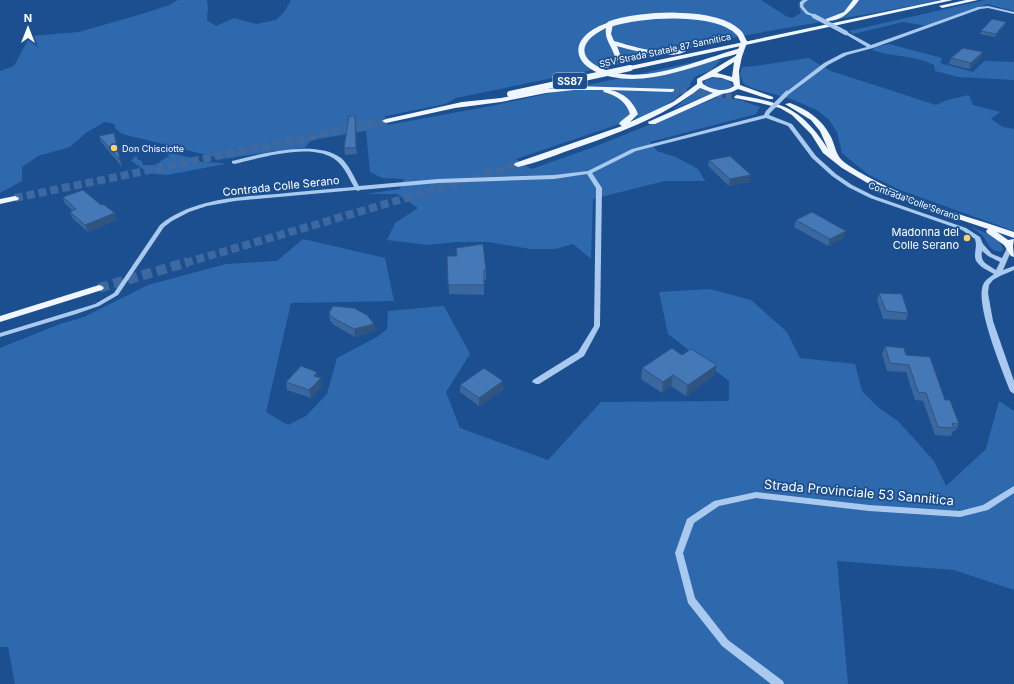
<svg xmlns="http://www.w3.org/2000/svg" width="1014" height="684" font-family="Inter,sans-serif">
<rect width="100%" height="100%" fill="#1b4f8f"/>
<path fill="#2e69ad" d="M178,0h29l1,8 -1,12 9,6 18,-8 22,6 20,-4 9,-9 6,-11h470l25,16 6,2 9,-5 -3,-9 3,-4h138c-93,21 -188,29 -279,56l-204,42 -11,6 -59,12 -6,3 7,6 104,-19 217,-47 13,1 -11,11 -14,5 -6,7 1,2 -18,16 -18,11 -139,47 15,10 63,-22 124,-50 22,3 20,7 -4,7 -106,28 7,9 19,6 22,12 7,12h-40l-72,18 -2,60 -18,-15 -18,5h-25l-42,-7h-32l-29,3 -40,-5 8,-17 23,-15 -21,-14h-31l34,-5 4,-10 -22,-1 -12,-6 -4,-41 -55,9 -6,8 -22,2 -60,9 -101,-25 -7,-6v-4l-10,-2 -18,10 -17,15 -32,9 -16,11v14l-22,12v-122l14,-5 16,-30 49,-4 66,-19 24,-8z
M985,0h29v11l-27,-7 -60,22 -24,-4 -50,12 -4,-3z
M889,44l53,14 -2,5 33,9 11,-11 30,1v18l-56,-3 -23,-6 -1,-6c-19,-10 -42,-8 -62,-15l4,-3z
M808,58l23,13 105,34 11,-5 22,-5 4,10 27,7 -9,7 12,8 11,2v102l-114,-41 -31,-15 -14,-11 -13,-11 -5,-21 -8,-12 -12,-10 -26,-11 -39,-11 -8,-4 -4,-9 2,-8 13,-1z
M712,78l14,1 7,6c-7,8 -22,6 -29,-1l1,-4z
M700,88l15,5 -42,16z
M152,149l41,9 7,4 22,1 3,1 -58,11 -11,-1 -7,-1 -18,-12 3,-4 3,-1v3l5,2 1,4h12l15,-10 -14,-4h-12l-1,-1z
M971,227c10,4 32,11 32,24 -13,3 -14,-8 -21,-16 -3,-3 -8,-5 -11,-8z
M303,239l82,19 9,43 -103,2 -25,109 22,13 18,-9 21,-22 10,-36 40,-21 10,-8 1,-18 56,-5 26,48 -24,38 14,36 88,32 53,-58 128,-1v-20l-61,-47 -9,-42 51,-3 41,11 36,32 13,26 55,6 7,27 17,17 19,13 36,40 12,25 40,-37 13,-48 15,10v179l-60,-20 -117,-9 11,123h-833l-7,-37h-8v-299l60,-24 24,-7 64,-32 78,-21 51,-3z"/>
<g fill="none" stroke-linecap="round" stroke-linejoin="round">
<path stroke="#3d69a0" stroke-width="6" stroke-dasharray="6 3" stroke-linecap="butt" d="M672,90l65,7"/>
<path stroke="#3d69a0" stroke-width="8" stroke-dasharray="8 4" stroke-linecap="butt" d="M15,198l371,-77
M185,263l333,-98"/>
<path stroke="#3d69a0" stroke-width="10" stroke-dasharray="10 5" stroke-linecap="butt" d="M99,288l89,-26"/>
<path fill="#a9c9ee" fill-rule="evenodd" d="M803,0h5l-4,3 -1,3 5,6 7,3v2l-9,-3 -6,-7v-5z
M988,6l26,6v2l-26,-6 -8,1 -107,39 -26,7 -19,10 -39,29 -4,-1 39,-30 19,-10 24,-6 -22,-13v-2h2l24,13 107,-38z
M766,111l4,1 -1,3 23,9 24,32 20,18 16,11 22,11 92,32 14,9 3,7 9,10 10,4 5,-10h4l1,1 -9,21 11,-4v4l-14,6 -7,4 -4,5 -1,8 5,28 21,60v13l-4,-3c-8,-21 -35,-86 -27,-106 2,-5 7,-8 11,-11 -7,-4 -19,-9 -19,-18 0,-7 2,-10 0,-17l-13,-9 -92,-32 -22,-11 -16,-11 -20,-18 -24,-32 -22,-8 -130,33 -44,22 10,15 -2,138 -16,30 -45,28h-3l-4,-2 1,-2 45,-28 16,-26 2,-138 -9,-14 -33,5 -116,4 -78,7 -2,1 -2,-1 -121,11 -28,5 -18,6 -17,9 -8,6 -46,68 -19,11 -23,8 -76,23v-4l95,-29 19,-11 46,-68c32,-26 77,-28 117,-31 26,-3 51,-5 77,-7 -5,-9 -9,-19 -17,-26 -23,-20 -76,-3 -103,3l-2,-1v-2c28,-7 84,-22 109,-3 8,7 13,19 18,28l79,-7 116,-4 34,-4 44,-22 132,-34zM982,251l6,5 12,6 -4,8c-9,-6 -16,-7 -14,-19z
M1014,486v7l-26,17 -28,7 -91,-6 -113,-13 -37,8 -25,17 -11,30 12,45 33,42 55,41 1,3h-13l-49,-38 -34,-43 -13,-50 12,-34 27,-18 42,-9 113,13 91,6 23,-6z"/>
<path fill="#f0f6ff" fill-rule="evenodd" d="M853,0h6c-8,11 -18,22 -33,21v-2l18,-7z
M942,0h11l-323,70 -3,-2 3,-2z
M966,0h12l-36,8 -3,-2z
M610,22l3,2 -2,10 3,7c17,5 33,10 50,10 7,0 17,-4 22,0 -13,9 -54,0 -69,-5l4,11 -13,11h-4v-2l11,-9c-3,-11 -11,-18 -9,-29 -33,16 -26,35 6,44 38,11 92,-14 129,-24l3,2c-6,5 -17,6 -25,9 -34,11 -72,25 -107,18 -45,-10 -44,-42 -2,-55z
M739,54l3,2 -3,15 1,14 33,12v2h-4l-31,-10 -6,3 -10,2 -67,30h-6l-1,-2 65,-29 -13,-5c-38,30 -84,46 -130,62 -17,6 -34,13 -52,17l-4,-2 1,-2 107,-37 -3,-2 1,-2 10,-8c-4,-13 -13,-18 -26,-22l-1,-2h-29l-28,3 -45,9 -46,6 -69,15 -4,-2 4,-2 76,-17 39,-4 45,-9 28,-3 100,3v2l-2,1 -62,-2c14,3 23,11 28,24l-8,8 43,-20 24,-18v-5zM734,62l-2,15 -15,-4zM712,77l10,1 11,4 1,4c-9,7 -22,4 -31,-2l-1,-3z
M737,95c47,8 64,13 91,54l-8,-18 -9,-11 -26,-16 5,-1c18,7 32,16 41,34 6,13 4,19 17,28 50,33 110,48 166,67v6l-17,-6 11,8 6,-1 -1,7 1,11 -3,-1 -7,-11 -17,-12 -1,-2 2,-2 -60,-20 -52,-21 -34,-20 -19,-15 -12,-19 -19,-19 -12,-7 -20,-5 -25,-5 -1,-1z
M15,196l4,2 -1,2 -18,4v-5z
M99,285l3,1 2,2 -2,2 -102,32v-6z"/>
<path stroke="#a9c9ee" stroke-width="4.5" d="M814,16l32,17
M768,112l19,-19"/>
<path stroke="#f0f6ff" stroke-width="6" d="M610,24c29,-10 104,-15 128,8 3,2 4,7 6,10l-5,14
M510,94l120,-26"/>
</g>
<path fill="#3a679d" d="M1006,22l-1,3 -10,12 -15,-3 1,-3z
M951,58h30l-12,11 -20,-5z
M355,116l2,38 -12,1 -1,-7z
M114,133l2,7 6,27 -21,-25 -2,-6z
M709,160l42,15 -1,7 -21,4 -21,-20z
M63,197l54,23 -29,12 -15,-13 -3,-7 3,-1 -8,-7z
M796,220l48,18 -16,8 -34,-19z
M447,256l39,14v10h-2v15l-35,-1z
M879,293l29,20 -2,7 -23,-1 -6,-19z
M329,313l45,11 1,7 -20,6 -21,-12 -4,-4z
M885,346l21,9 39,45 14,24 -4,7h-2l-2,5 -16,-1 -12,-34 -8,-1 -9,-28 -19,-1 -5,-17z
M682,355l35,10 -3,11 -28,20 -15,-10 -9,7 -21,-14 1,-11z
M317,372l1,5 4,9 -11,12 -24,-8 -1,-8z
M460,385l44,4 -25,17 -19,-14z"/>
<path fill="#305480" d="M1006,22l-1,3 -10,12 1,-3z
M983,52l-2,6 -12,11 2,-6z
M355,116l1,6 1,32 -1,-6z
M114,133l2,7 6,27 -2,-7z
M751,175l-1,7 -21,4 1,-7z
M115,213l2,7 -29,12 -3,-7z
M846,231l-2,7 -16,8 2,-7z
M374,324l1,7 -20,6 -1,-8z
M717,365l-3,11 -28,20 2,-11z
M317,372l2,7 -5,-3z
M673,375l-2,11 -9,7 1,-11z
M321,378l1,8 -11,12 -2,-8z
M503,381l1,8 -25,17v-8z"/>
<path fill="#4478b7" stroke="#305480" d="M992,19l14,3 -10,12 -15,-3z
M963,48l20,4 -12,11 -20,-5z
M349,116h6l1,32h-12z
M114,133l6,27 -21,-24z
M730,156l21,19 -21,4 -21,-19z
M83,190l18,15 2,-1 12,9 -30,12 -15,-13 6,-3 -13,-12z
M812,212l34,19 -16,8 -34,-19z
M483,244l3,26h-2v15h-36l-1,-29h10l-1,-8z
M879,293l23,1 6,19 -22,-2z
M333,306l21,2 13,7 7,9 -20,5 -21,-11 -4,-5z
M885,346l19,2 2,7 24,2 15,43h5l9,24 -7,-1 2,5 -16,-1 -12,-34 -8,-1 -9,-27 -19,-2z
M672,348l10,7 9,-6 26,16 -29,20 -15,-10 -10,7 -21,-14z
M301,366l16,6 -3,4 7,2 -12,12 -23,-8z
M484,368l19,13 -24,17 -19,-13z"/>
<g fill="#ffd166" stroke="#1b4f8f" stroke-width="1.5">
<circle cx="114" cy="148" r="4"/>
<circle cx="967" cy="238" r="4"/>
</g>
<g text-anchor="middle" dominant-baseline="central" stroke-width="3.5" stroke-linejoin="round" paint-order="stroke">
<g font-size="9" fill="#fff" stroke="#1b4f8f">
<text transform="translate(665 50) rotate(-12)">SSV Strada Statale 87 Sannitica</text>
<text transform="translate(914 201) rotate(20)">Contrada Colle Serano</text>
</g>
<g font-size="9" fill="#fff" stroke="#1b4f8f" text-anchor="start">
<text x="122" y="148">Don Chisciotte</text>
</g>
<rect fill="#1b4f8f" stroke="#bbcadd" stroke-width="1" x="553" y="73" width="34" height="16" rx="3"/>
<g font-size="10" font-weight="bold" fill="#fff">
<text x="570" y="81">SS87</text>
</g>
<g font-size="11" fill="#fff" stroke="#1b4f8f">
<text transform="translate(281 186) rotate(-6)">Contrada Colle Serano</text>
</g>
<g font-size="11" fill="#fff" stroke="#1b4f8f" text-anchor="end">
<text x="959" y="232">Madonna del<tspan x="959" dy="13">Colle Serano</tspan></text>
</g>
<g font-size="13" fill="#fff" stroke="#1b4f8f">
<text transform="translate(859 492) rotate(5)">Strada Provinciale 53 Sannitica</text>
</g>
</g>
<g transform="translate(28 28)" stroke="#1b4f8f" stroke-width="3" paint-order="stroke">
<path d="M0-3L7 15L0 10L-7 15Z" fill="#ffffff"/>
<text y="-6" font-size="11" font-weight="bold" text-anchor="middle" fill="#ffffff">N</text>
</g>
</svg>
